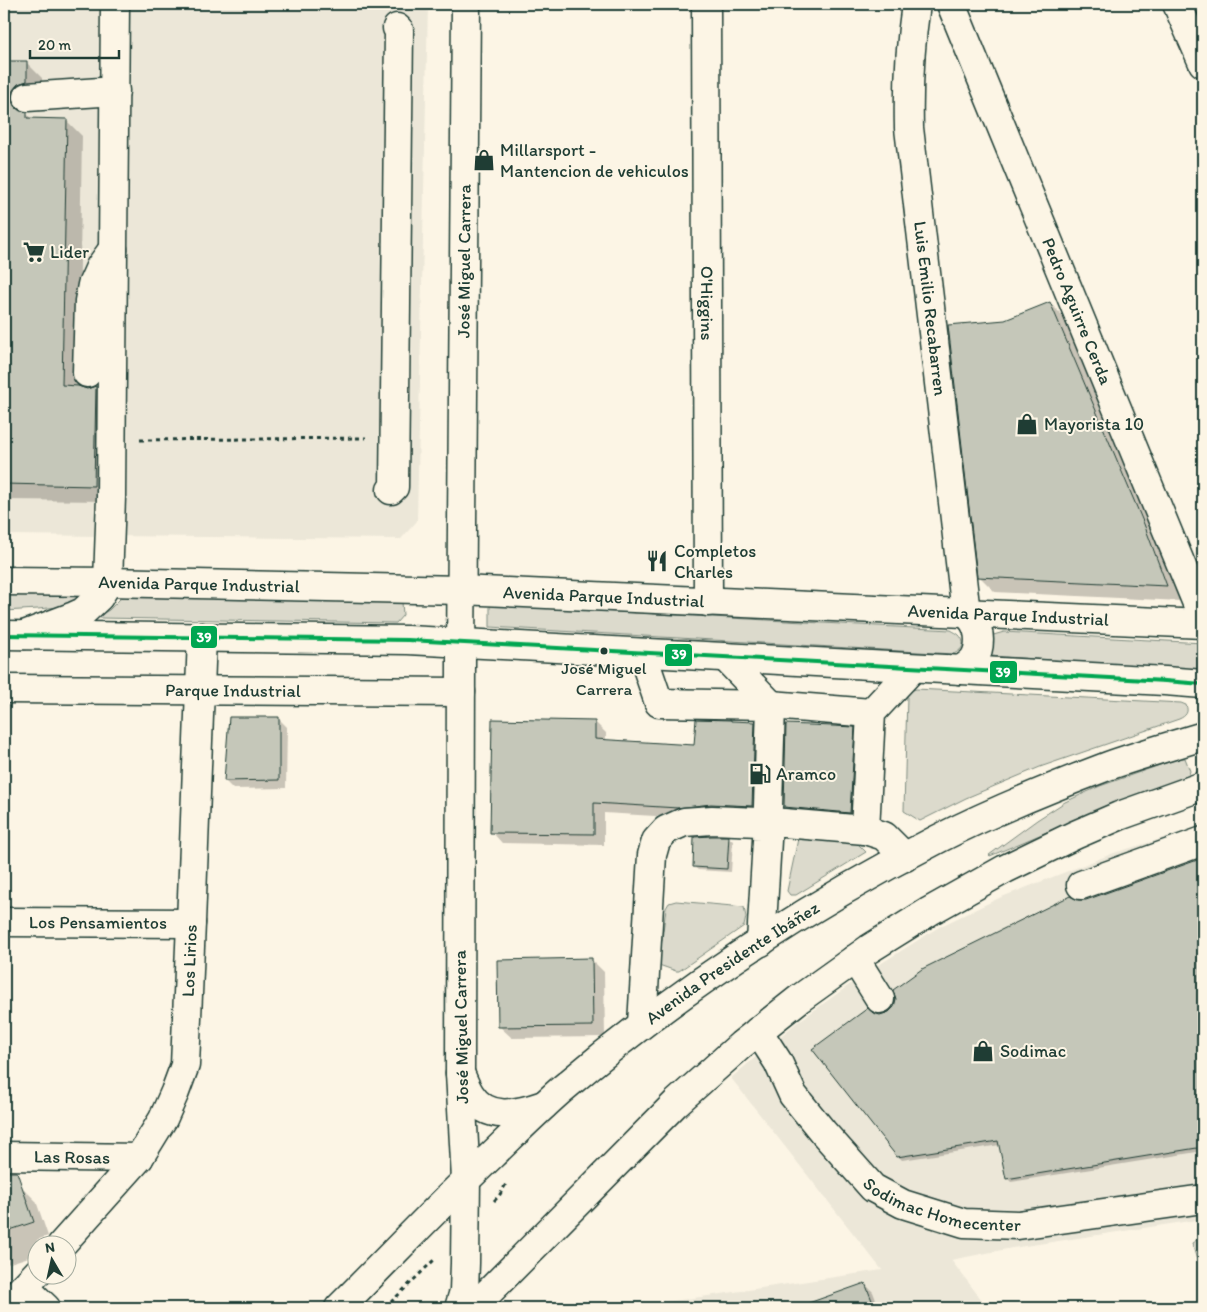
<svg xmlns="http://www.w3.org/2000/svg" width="1207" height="1312" font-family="Itim,sans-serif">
<rect width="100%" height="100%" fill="#fcf5e5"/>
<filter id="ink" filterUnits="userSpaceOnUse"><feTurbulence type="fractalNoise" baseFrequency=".02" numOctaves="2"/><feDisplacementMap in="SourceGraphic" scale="10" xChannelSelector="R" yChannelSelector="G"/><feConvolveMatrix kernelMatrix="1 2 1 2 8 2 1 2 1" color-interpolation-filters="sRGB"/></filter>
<g filter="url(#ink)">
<path fill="#ece7d8" d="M4,4h424l-11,517 -16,18 -397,-4z
M1203,826v393l-191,29 -61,12 37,48h-362l256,-38 -151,-192 64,-54 71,-51 73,-46 60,-29 115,-45z"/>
<path fill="#dcdacc" stroke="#7e8c80" d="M4,592l75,2v5l-20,8 -21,2 -34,2z
M124,595l278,7 1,13 -7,8 -295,-5 -5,-1 13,-7z
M490,605l461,25c3,2 6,3 8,5 8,8 3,16 -6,19l-463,-27z
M1004,632l199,11v27l-212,-14 -3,-4 2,-16z
M916,689l265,14 5,2c3,7 0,11 -7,14l-139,48 -74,31 -46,23 -16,-10 3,-115 3,-5z
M1180,758h5l5,13 -2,6 -113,43 -85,36 -1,-1 48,-35 28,-18 35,-16z
M799,834l55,6 12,12 -70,43h-6l-3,-4z
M676,901l68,6 2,10 -2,9 -65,45h-3l-17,-6v-2l7,-55 3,-5z
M1203,1236v45l-11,-38z"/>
<path fill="#0003" d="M4,62l23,1 15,15v19l-14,10 -1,7 5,6h34l16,16 -4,251 9,3 9,-3 16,16 -2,98 -106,-1z
M1050,303l16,16 115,282 -186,-9 -16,-16 26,-254z
M279,719l8,8 -1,61 -53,1 -8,-8z
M595,722l11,11v8l89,5 59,-23 11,11 -2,82 -74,2 -85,-5v32l-102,-2 -10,-11z
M854,729l4,3 -5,84 -64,-5 -4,-4z
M729,838l4,3 -2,31 -33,-2 -4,-3z
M1203,859v292l-192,31 -4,-4 -7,-33 -98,15 -4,-4 -25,-142 7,2 9,-3 189,-111 9,-1z
M592,960l12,12 1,65 -93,1 -13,-12z
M21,1186l15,15 12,35 -11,4 1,4v10l-34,11v-73z
M865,1284l8,8 6,16h-43l-4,-12z"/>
<path fill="#c5c7b9" stroke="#1f3d34" d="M4,61h23v20l-9,3 -5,6 -2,8 3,8 6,5 7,1v6l40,1 -5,266 16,1 9,3 9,-3 -2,100 -90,-2z
M1050,302l94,222 23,62 -190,-9 -29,-252 57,-5z
M229,717h50v63l-55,1z
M492,719l103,2v18l99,6 2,-26 35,1v1l24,1 -3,84 -41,-2 -33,4 -84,-5v31l-104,-1z
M786,724l69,3 -5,86 -66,-6z
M712,836h17l-2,33 -34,-2 1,-30z
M1203,858v289l-197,32 -8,-38 -101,16 -85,-108 56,-41 5,5 7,2 9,-3 5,-5 2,-8 -3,-9 29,-21 144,-71 4,-2 8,4h8z
M592,958l1,68 -95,1 -1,-67z
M4,1172h13l17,50 -30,10z
M865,1283l10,25h-72v-3z"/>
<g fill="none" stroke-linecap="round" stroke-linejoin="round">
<g stroke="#1f3d34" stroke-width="31">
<g id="minor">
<path id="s1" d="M706,4l2,598"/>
<path id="s2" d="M916,4c-6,41 -8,82 -7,124l57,485"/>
<path id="s3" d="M951,4l252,614"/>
<path d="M1177,4l26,59"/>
<path d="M27,97l88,-6"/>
<path d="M87,373l2,-72 3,-16 8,-18 13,-18"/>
<path d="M391,490l3,-3 5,-457 -2,-2"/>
<path d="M24,635l50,-19 9,-4 16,-15 9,-15 3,-85 4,-493"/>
<path d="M642,653l17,50 112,2 100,8"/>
<path d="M725,657l46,48 -4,135 -6,102"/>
<path id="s4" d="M4,689l457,3"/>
<path d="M865,830l6,-117 42,-45"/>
<path d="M1081,885l122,-44"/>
<path id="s5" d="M4,922l187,1"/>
<path d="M855,959l25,40"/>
<path d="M642,1024l10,-169 4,-14 10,-11 18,-8 28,-2 72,3 81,7 19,6 21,21"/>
<path id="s6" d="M758,1031l20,31 15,33 30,37 50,56 30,16 61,19 54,2 185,-26"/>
<path id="s7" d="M4,1156l135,2"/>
<path id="s8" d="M466,1179l-6,-106 1,-417 5,-652"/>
<path id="s9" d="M62,1244l77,-86 24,-39 12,-27 10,-27 6,-142 11,-286"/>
<path d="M24,1287l22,21"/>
<path d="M4,1306l20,-19 14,-15"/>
</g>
</g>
<g stroke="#1f3d34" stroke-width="31">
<g id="major">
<path id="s10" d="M4,581l104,1 353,8 742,34"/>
<path d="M4,635l404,5 757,41 38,3"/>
<path d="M960,670c4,-2 7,-4 10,-7 10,-8 11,-26 6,-37 -2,-6 -6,-9 -10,-13"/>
<path d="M460,1073c3,7 6,15 10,21 17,28 48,20 74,11"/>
<path id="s11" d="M339,1308c51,-51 101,-104 153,-153 23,-22 45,-44 69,-65 115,-98 242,-182 377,-251 55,-28 112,-51 170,-73 31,-11 63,-20 95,-30"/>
<path d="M459,1308l5,-17 1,-28 1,-84"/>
<path d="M473,1308l203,-205 65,-58 58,-46 70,-50 61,-38 75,-42 70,-34 44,-19 84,-30"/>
</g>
</g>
<path stroke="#1f3d34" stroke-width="3" stroke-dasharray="4 4" stroke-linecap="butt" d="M140,440l226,-2
M494,1201l5,-5 7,-12
M385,1308l51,-50"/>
<use href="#minor" stroke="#fcf5e5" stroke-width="28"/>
<use href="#major" stroke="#fcf5e5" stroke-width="28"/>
<g stroke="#fcf5e5" stroke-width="8">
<path id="bus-1" d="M4,635l404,5 757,41 38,3"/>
</g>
<use href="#bus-1" stroke="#00a651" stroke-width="4"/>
</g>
</g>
<defs>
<g id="shop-bare" transform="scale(1.725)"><path d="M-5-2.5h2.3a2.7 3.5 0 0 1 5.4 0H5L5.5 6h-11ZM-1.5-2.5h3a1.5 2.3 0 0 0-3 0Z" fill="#1f3d34" stroke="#fcf5e5" stroke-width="2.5" paint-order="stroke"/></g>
<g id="supermarket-bare" transform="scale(1.725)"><path d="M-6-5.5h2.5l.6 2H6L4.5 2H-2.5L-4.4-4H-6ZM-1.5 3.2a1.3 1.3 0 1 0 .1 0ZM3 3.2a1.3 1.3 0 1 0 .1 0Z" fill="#1f3d34" stroke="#fcf5e5" stroke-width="2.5" paint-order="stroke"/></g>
<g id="restaurant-bare" transform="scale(1.725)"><path d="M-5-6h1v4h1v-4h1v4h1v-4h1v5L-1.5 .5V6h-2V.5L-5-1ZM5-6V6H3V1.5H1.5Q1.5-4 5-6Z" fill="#1f3d34" stroke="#fcf5e5" stroke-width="2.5" paint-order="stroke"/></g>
<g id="fuel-bare" transform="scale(1.725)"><path d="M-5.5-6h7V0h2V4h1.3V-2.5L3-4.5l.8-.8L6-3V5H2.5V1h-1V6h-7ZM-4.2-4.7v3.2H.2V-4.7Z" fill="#1f3d34" stroke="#fcf5e5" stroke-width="2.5" paint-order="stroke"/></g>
</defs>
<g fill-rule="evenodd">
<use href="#shop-bare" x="484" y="160"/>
<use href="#supermarket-bare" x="34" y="252"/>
<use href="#shop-bare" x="1027" y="424"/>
<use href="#restaurant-bare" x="657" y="561"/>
<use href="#fuel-bare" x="760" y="774"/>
<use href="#shop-bare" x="983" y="1051"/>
</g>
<circle fill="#1f3d34" stroke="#fcf5e5" stroke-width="2" cx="604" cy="651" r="4.5"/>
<g text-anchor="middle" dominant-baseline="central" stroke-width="4" stroke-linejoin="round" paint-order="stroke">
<g font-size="17" fill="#1f3d34" stroke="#fcf5e5">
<text x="604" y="668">José Miguel<tspan x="604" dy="21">Carrera</tspan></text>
</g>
<g font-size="18" fill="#1f3d34" stroke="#fcf5e5" text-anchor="start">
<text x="500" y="150">Millarsport -<tspan x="500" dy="21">Mantencion de vehiculos</tspan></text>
<text x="50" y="252">Lider</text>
<text x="1044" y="424">Mayorista 10</text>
<text x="674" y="551">Completos<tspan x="674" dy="21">Charles</tspan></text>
<text x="776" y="774">Aramco</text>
<text x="1000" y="1051">Sodimac</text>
</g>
<g font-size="18" fill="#1f3d34" stroke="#fcf5e5">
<text stroke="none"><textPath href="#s8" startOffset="918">José Miguel Carrera</textPath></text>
<text stroke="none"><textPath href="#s1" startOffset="299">O'Higgins</textPath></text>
<text stroke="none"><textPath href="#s2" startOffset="306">Luis Emilio Recabarren</textPath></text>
<text stroke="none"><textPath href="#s3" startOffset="332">Pedro Aguirre Cerda</textPath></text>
<text stroke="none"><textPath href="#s10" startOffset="195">Avenida Parque Industrial</textPath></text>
<text stroke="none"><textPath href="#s10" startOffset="600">Avenida Parque Industrial</textPath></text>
<text stroke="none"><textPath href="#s10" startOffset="1005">Avenida Parque Industrial</textPath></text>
<text stroke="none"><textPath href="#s4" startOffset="229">Parque Industrial</textPath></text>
<text stroke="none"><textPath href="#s5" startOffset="94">Los Pensamientos</textPath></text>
<text stroke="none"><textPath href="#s9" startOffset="324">Los Lirios</textPath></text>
<text stroke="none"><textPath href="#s11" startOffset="525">Avenida Presidente Ibáñez</textPath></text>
<text transform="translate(461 1027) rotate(-91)">José Miguel Carrera</text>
<text stroke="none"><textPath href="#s7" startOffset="68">Las Rosas</textPath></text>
<text stroke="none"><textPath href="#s6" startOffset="268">Sodimac Homecenter</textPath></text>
</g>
</g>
<g stroke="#fcf5e5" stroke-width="2">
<rect x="190" y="625" width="28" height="24" rx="5" fill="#00a651"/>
<rect x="664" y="643" width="29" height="24" rx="5" fill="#00a651"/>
<rect x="989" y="660" width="29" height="24" rx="5" fill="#00a651"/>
</g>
<g font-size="14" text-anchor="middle" font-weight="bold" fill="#fff">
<text x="204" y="642">39</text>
<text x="679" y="659">39</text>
<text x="1003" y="677">39</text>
</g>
<rect width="1207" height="1312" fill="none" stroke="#fcf5e5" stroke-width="20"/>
<rect x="10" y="10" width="1187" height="1292" fill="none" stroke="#1f3d34" stroke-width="2" filter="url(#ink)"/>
<g transform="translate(52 1260) rotate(351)"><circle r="24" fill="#fcf5e5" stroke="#a4ab9e"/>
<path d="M0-4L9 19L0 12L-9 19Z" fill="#1f3d34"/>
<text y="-8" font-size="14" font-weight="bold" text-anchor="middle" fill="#1f3d34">N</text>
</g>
<path d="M30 50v8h89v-8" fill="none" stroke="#1f3d34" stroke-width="2.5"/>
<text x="38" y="50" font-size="15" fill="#1f3d34" stroke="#fcf5e5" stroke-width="4" paint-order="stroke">20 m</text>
</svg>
